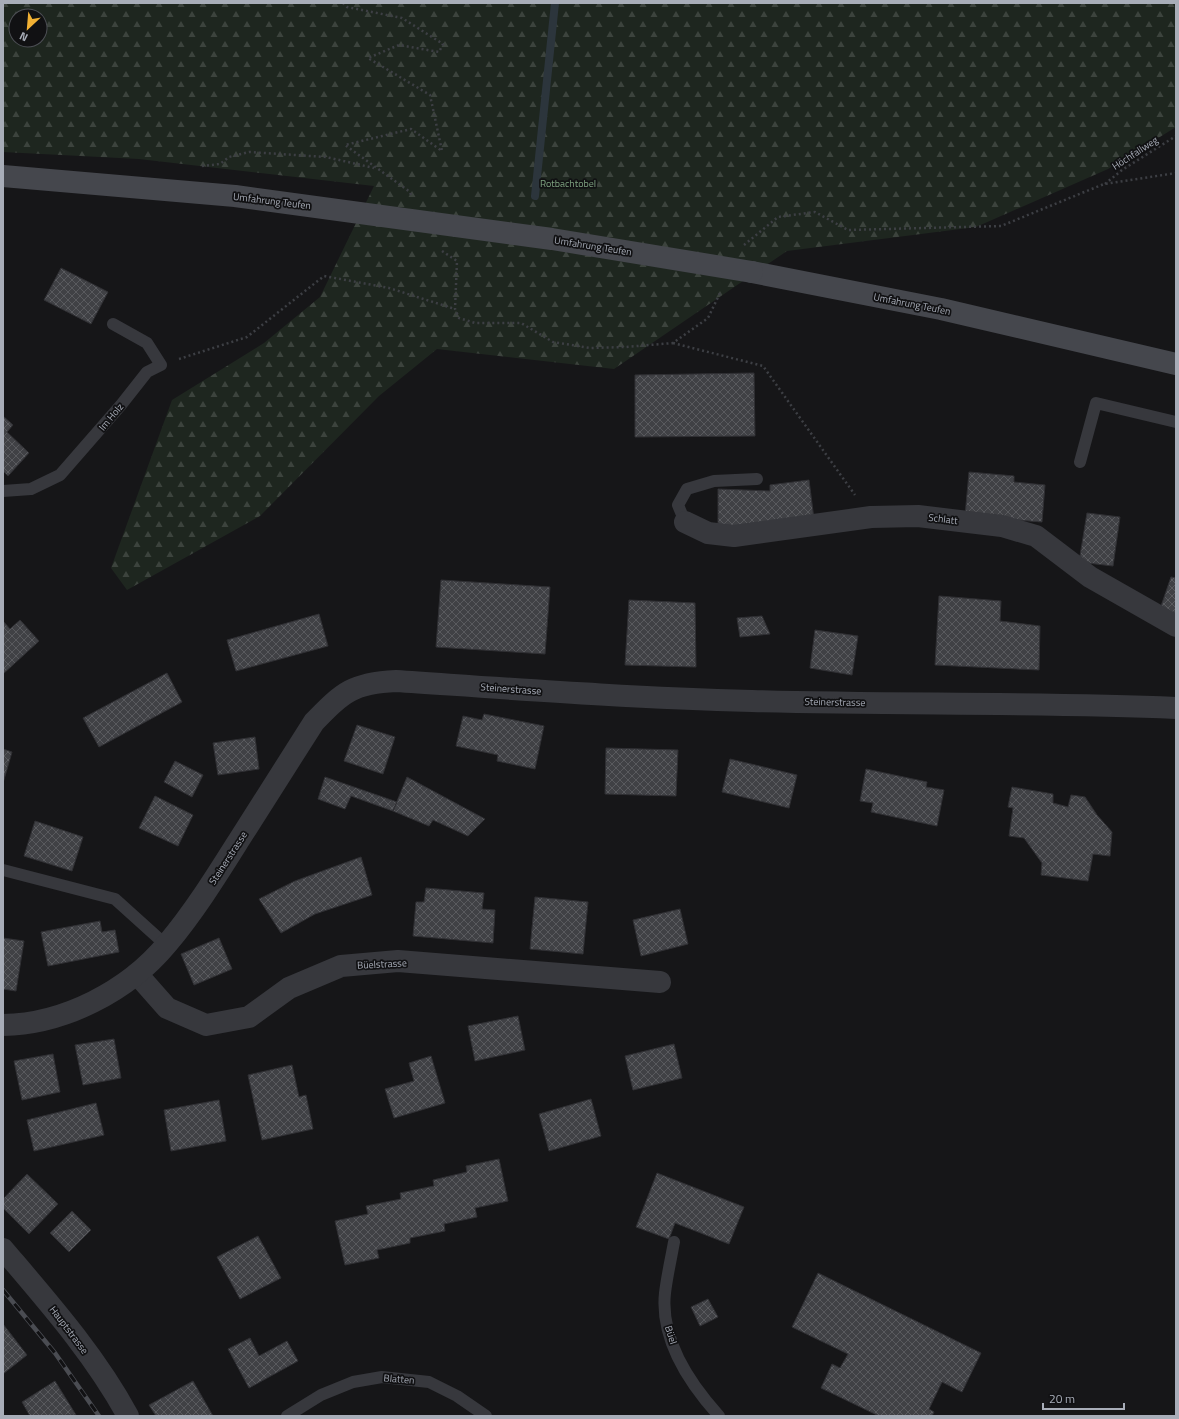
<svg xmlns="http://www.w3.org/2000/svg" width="1179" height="1419" font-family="'Titillium Web',sans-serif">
<defs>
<pattern id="forest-firs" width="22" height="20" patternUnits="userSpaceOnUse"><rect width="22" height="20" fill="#1e261f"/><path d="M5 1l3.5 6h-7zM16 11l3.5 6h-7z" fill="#3c433d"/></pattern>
<pattern id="building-cross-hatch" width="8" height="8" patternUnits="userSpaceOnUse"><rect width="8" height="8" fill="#404145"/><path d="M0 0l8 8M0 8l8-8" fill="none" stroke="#595a5e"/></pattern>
</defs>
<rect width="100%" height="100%" fill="#161618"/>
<path fill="url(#forest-firs)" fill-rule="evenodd" d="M3,3h1173v124l-68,42 -132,58 -189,24 -173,118 -177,-20 -58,47 -119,120 -133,74 -16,-22 61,-168 92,-57 56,-46 54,-111 -235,-27 -136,-7zM16,16h24v24h-24z"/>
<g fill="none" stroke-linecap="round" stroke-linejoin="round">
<path stroke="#2c353c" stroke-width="8" d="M535,196l20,-193"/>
</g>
<path fill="url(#building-cross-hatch)" stroke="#303034" d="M61,268l47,24 -17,32 -47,-24z
M754,373l1,63 -120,1v-62z
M3,416l10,9 -6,7 22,21 -21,23 -5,-5z
M969,472l45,4v6l31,3 -3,37 -77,-6z
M809,480l5,39 -96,11v-41l52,2v-6z
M1087,513l33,4 -7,49 -34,-4z
M1171,577l5,1v37l-16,-6z
M441,580l109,7 -5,67 -109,-7z
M939,596l62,5 -1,20 40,5 -1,44 -104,-5z
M629,600l66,3 1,64 -71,-2z
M319,614l9,32 -92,25 -9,-31z
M762,616l8,18 -30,3 -3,-19z
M20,620l19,21 -36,33v-53l7,8z
M815,630l43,6 -6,39 -42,-7z
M167,673l15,29 -83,45 -16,-29z
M484,714l60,12 -9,43 -38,-8 1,-6 -42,-9 7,-30 19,4z
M357,725l38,12 -12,37 -39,-13z
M255,737l4,32 -41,6 -5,-32z
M606,748l72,2 -2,46 -71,-2z
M3,749l9,3 -9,31z
M730,759l67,16 -8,33 -67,-16z
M175,761l28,14 -11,22 -28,-15z
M866,769l61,13 -1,5 18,3 -7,36 -66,-14 2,-9 -13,-2z
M325,777l72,25 -4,9 -42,-15 -6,13 -27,-10z
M407,777l78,42 -17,17 -35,-16 -4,6 -36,-15z
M1012,787l41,7v9l15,4 3,-12 14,2 12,18 15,17 -2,24 -17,-2 -5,27 -47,-6 1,-12 -18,-25 -15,-2 4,-28 -5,-1z
M155,796l38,19 -15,31 -39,-18z
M35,821l48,16 -11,34 -48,-15z
M361,857l11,38 -57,19 -34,19 -22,-34 36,-18z
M426,888l58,5 -2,16 13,1 -2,33 -80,-7 3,-34h8z
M535,897l53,5 -5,52 -53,-5z
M680,909l8,35 -47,12 -8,-36z
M100,921l2,11 13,-2 4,22 -71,14 -7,-34z
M3,938l21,3 -8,50 -13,-2z
M219,938l13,31 -38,16 -13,-31z
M518,1016l7,34 -50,11 -7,-35z
M114,1039l7,39 -38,7 -8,-40z
M674,1044l8,34 -49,12 -8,-34z
M53,1054l7,38 -38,8 -8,-39z
M431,1056l14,47 -51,15 -9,-29 29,-8 -5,-18z
M292,1065l7,32 7,-2 7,34 -51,11 -14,-65z
M591,1099l10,37 -52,15 -10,-37z
M219,1100l7,41 -55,10 -7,-41z
M96,1103l8,32 -70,16 -7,-31z
M499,1159l9,42 -33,7 2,9 -33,7 1,7 -35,7v5l-33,7 2,8 -34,7 -10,-44 33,-7 -2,-8 35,-7 -1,-6 34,-7 -1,-6 34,-8 -1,-6z
M657,1173l87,34 -15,37 -54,-21 -6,16 -33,-12z
M27,1174l31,30 -29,30 -26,-26v-9z
M72,1211l19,19 -22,22 -19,-19z
M258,1236l23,42 -41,21 -23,-42z
M818,1273l163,80 -19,39 -20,-10 -13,27 5,3 -2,4h-53l-58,-28 11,-24 8,4 8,-14 -56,-27z
M708,1299l10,18 -18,9 -9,-19z
M3,1324l24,31 -24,19z
M250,1338l9,18 28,-15 11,20 -49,27 -21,-39z
M55,1381l21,34 -46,1 -8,-14z
M193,1381l20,35h-57l-7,-11z"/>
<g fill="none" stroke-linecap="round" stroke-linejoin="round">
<path stroke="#3d3f44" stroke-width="2.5" stroke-dasharray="2 3" stroke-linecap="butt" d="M343,3l4,4 55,11 41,26 -4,8 -40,-7 -31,13 62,37 12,56 -31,-22 -66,16 65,47 1,3
M202,166l18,-2 9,-7 20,-5 77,5 48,11
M1105,184l17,-14 54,-34
M744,245l34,-28 37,-5 33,18 153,-4 103,-42 72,-11
M442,251l15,10 -2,48 4,9 16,5h46l32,19 37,6 36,-1 47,-4 35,-25 12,-25
M673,343l90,23 92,129
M179,359l68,-22 77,-61 65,12 66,21"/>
<path stroke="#37383d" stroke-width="12" d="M1080,462l16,-59 80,19
M3,491l28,-2 29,-14 61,-70 26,-33 14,-7 -14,-22 -34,-19
M685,522l-7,-17 9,-16 27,-8 43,-2
M3,870l112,29 51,46
M674,1242c-3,17 -7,34 -9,51 -5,46 25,91 54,123
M287,1416l34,-21 32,-13 29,-5 47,5 28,14 29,20"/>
<path stroke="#37383d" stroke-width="22" d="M685,522l23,11 26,3 137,-19 47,-1 84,10 34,10 54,41 86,49
M137,974l30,34 39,17 43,-8 40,-29 52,-22 57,-5 262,21"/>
<path stroke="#37383d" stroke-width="22" d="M3,1025c61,-1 125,-34 164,-81 27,-32 50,-69 72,-104 25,-40 50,-79 75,-118 29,-30 39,-39 82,-41 119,8 237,17 356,20 141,4 283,1 424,7
M3,1249c45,53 92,106 125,167"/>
<path stroke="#45474d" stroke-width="22" d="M752,272l189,37 235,55"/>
<g stroke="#4a4c52" stroke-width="4.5">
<path id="rail" d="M3,1290l52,63 44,63"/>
</g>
<use href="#rail" stroke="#111113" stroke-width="3" stroke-dasharray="9" stroke-linecap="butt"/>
<path stroke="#45474d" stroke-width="22" d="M3,176l232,20 317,43 200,33"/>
</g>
<g text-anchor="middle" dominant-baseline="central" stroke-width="3.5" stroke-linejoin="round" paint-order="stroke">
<g font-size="10" fill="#a8adb8" stroke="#111113">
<text transform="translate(1135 153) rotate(-33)">Höchfallweg</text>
<text transform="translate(272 201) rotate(7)">Umfahrung Teufen</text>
<text transform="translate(593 246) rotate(9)">Umfahrung Teufen</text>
<text transform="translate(912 304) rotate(11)">Umfahrung Teufen</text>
<text transform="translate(111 417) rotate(-50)">Im Holz</text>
<text transform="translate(943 519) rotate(7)">Schlatt</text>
<text transform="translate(511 689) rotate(4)">Steinerstrasse</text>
<text transform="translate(835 702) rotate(1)">Steinerstrasse</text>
<text transform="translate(228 858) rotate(-57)">Steinerstrasse</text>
<text transform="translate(382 964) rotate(-3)">Büelstrasse</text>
<text transform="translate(69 1330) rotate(53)">Hauptstrasse</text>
<text transform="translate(671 1335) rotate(72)">Büel</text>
<text transform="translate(399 1379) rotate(5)">Blatten</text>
</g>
<g font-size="10" fill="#7fa381" stroke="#111113">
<text x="568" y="183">Rotbachtobel</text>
</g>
</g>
<rect width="1179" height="1419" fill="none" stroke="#a8adb8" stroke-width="8"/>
<g transform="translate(28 28) rotate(206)"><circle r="19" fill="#111113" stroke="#4d4f55"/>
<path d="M0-3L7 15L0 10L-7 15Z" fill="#f2b134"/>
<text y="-6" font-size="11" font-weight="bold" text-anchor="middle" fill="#a8adb8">N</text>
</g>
<path d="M1043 1403v6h81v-6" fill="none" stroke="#a8adb8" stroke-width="2"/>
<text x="1049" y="1403" font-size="12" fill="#a8adb8" stroke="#111113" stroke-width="3" paint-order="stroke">20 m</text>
</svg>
